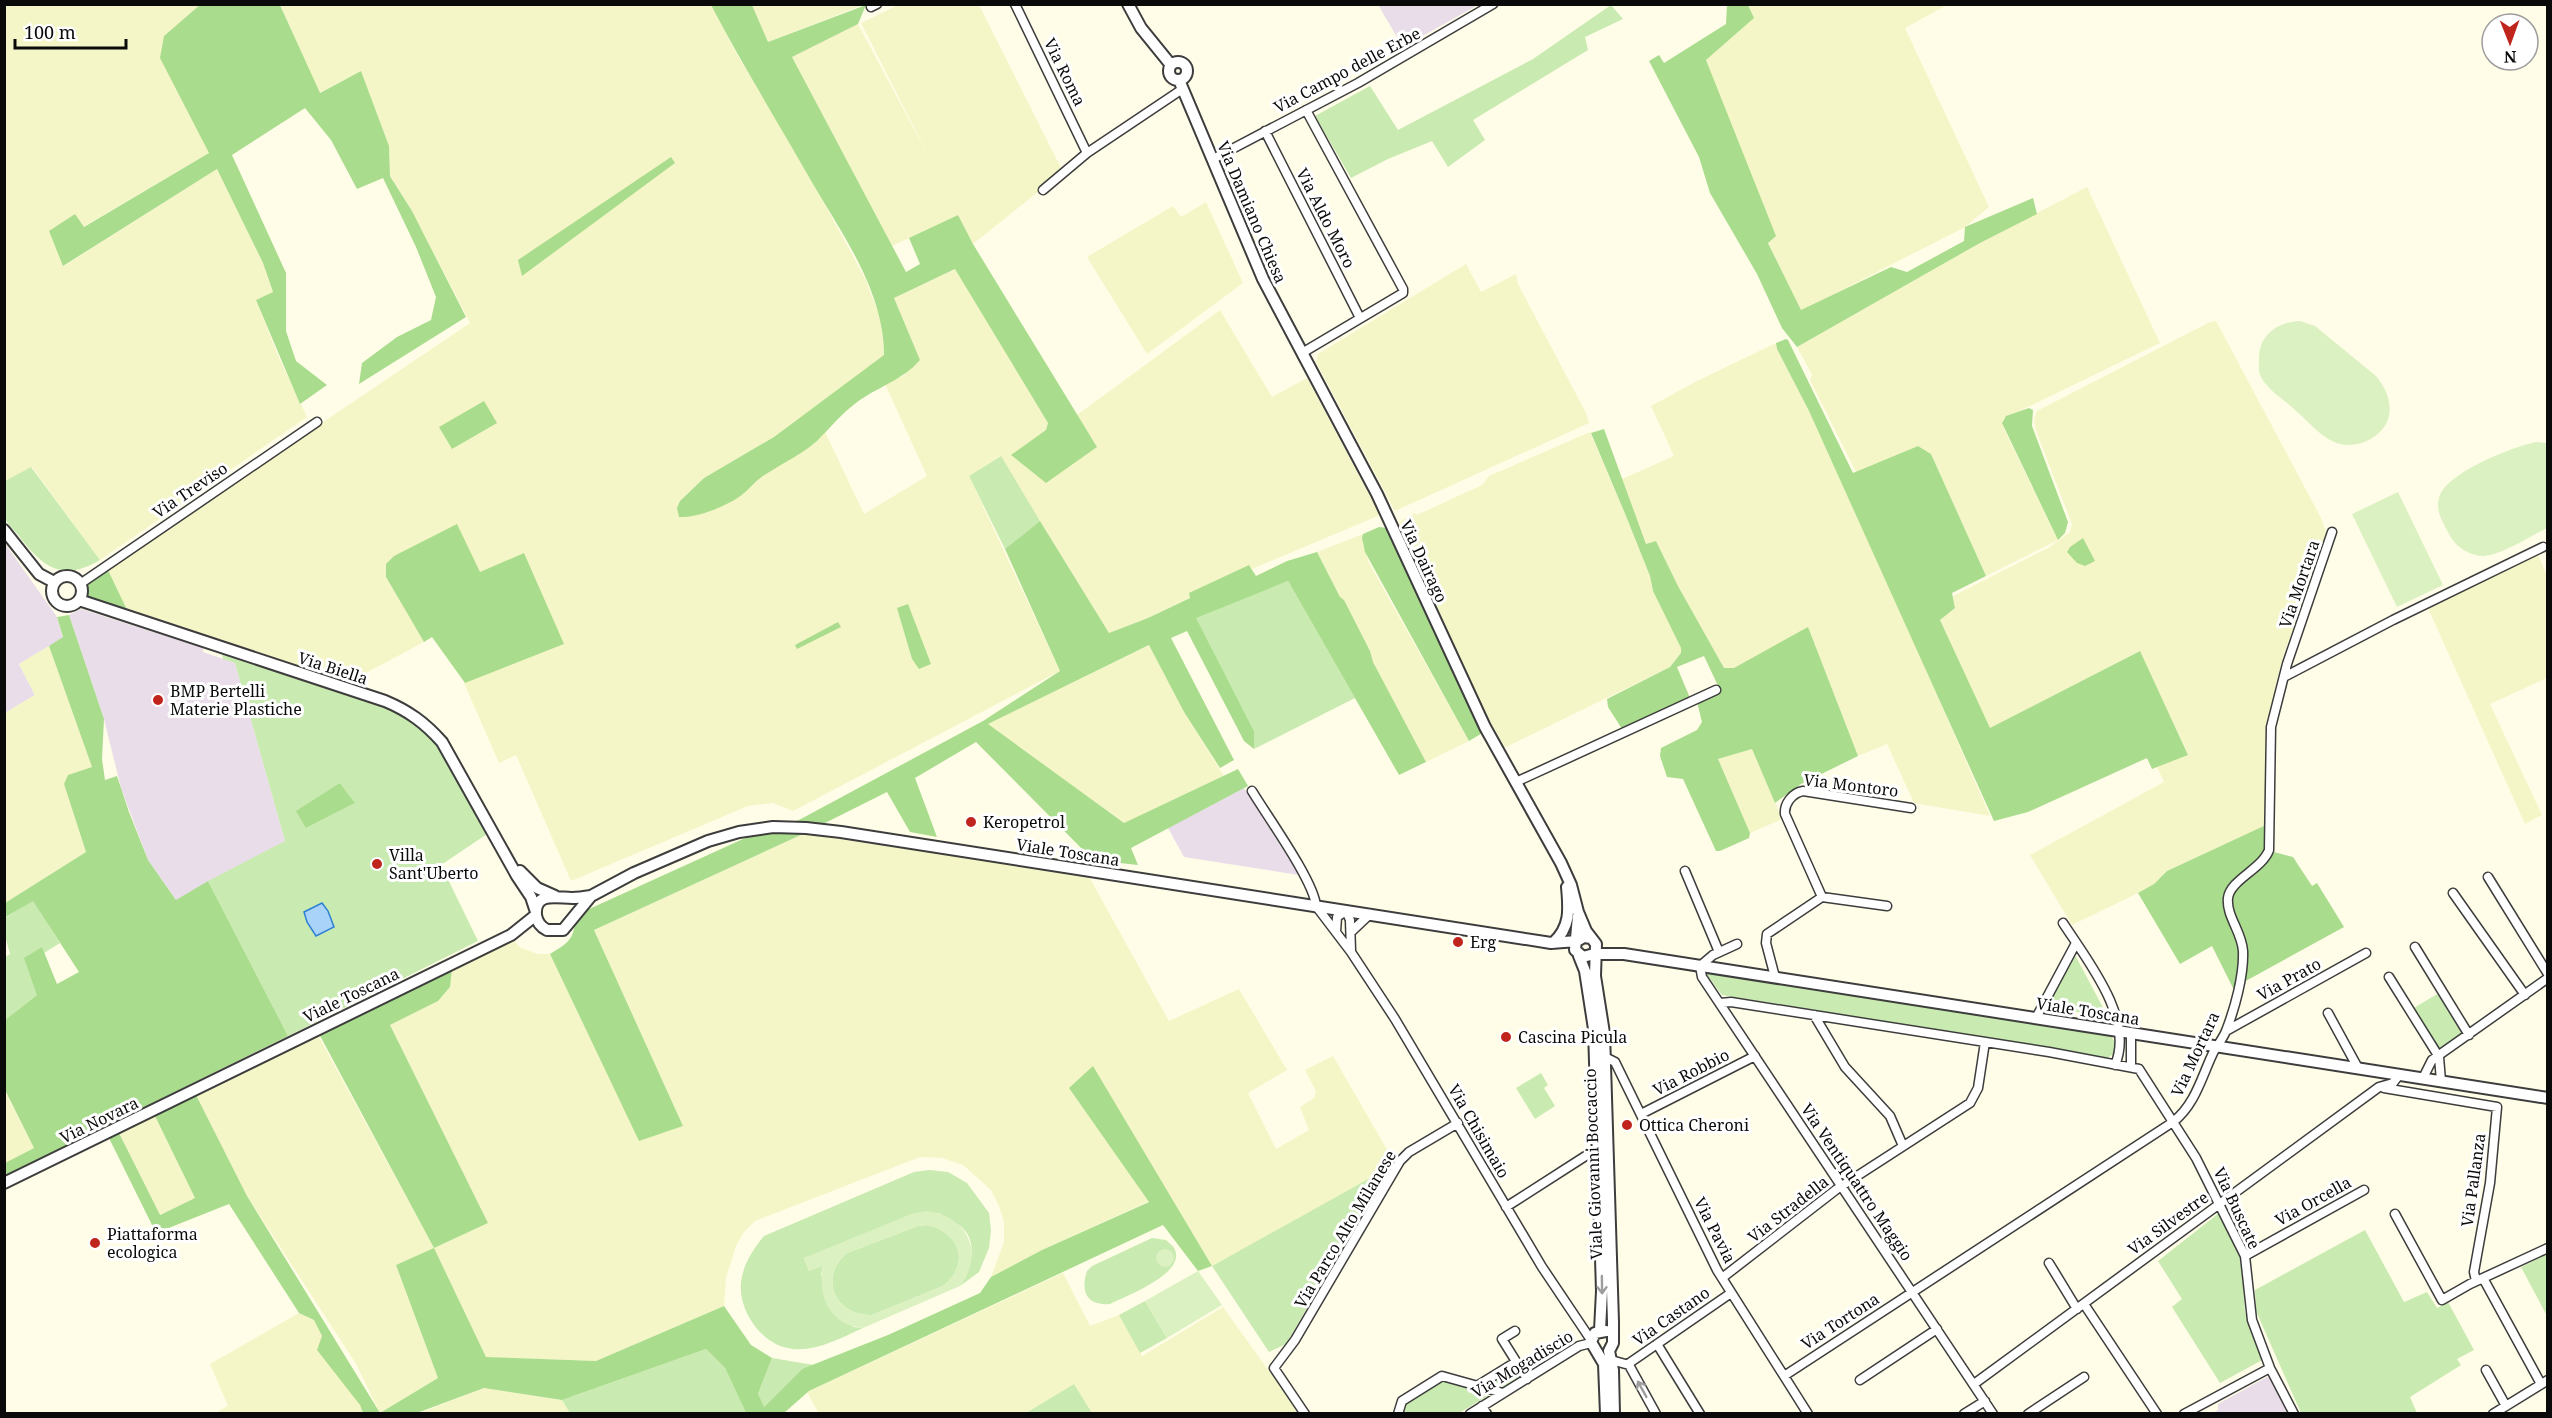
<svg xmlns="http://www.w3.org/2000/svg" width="2552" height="1418" font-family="'Noto Serif',serif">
<rect width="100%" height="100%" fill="#fffde7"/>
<path fill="#eaddea" d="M1378,5h100l-75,42z
M4,542l53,75 6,21 -44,26 16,31 -30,18z
M81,609l122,39v4l32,11 50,178 -108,60 -29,-41 -27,-72 -17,-69 -35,-104z
M1244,788l55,87 -115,-18 -16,-29z
M2267,1377l4,1 18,35 -78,1 7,-4v-6z"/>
<path fill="#f5f6c7" d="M280,4l431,1 28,53 58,96 68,124 16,42 3,36 -110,81 -70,41 -24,23 -3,7 7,9 30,-8 26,-13 23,-20 53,-35 9,-9 39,82 63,-38 -42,-92 18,-8 17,-16 -26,-62 62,-29 92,154 -2,7 51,17 -20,-32 143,-105 52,87 35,-19 73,137 -128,54 -3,-4 -60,29 2,3 -43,21 -39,15 -109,-177 -31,20 91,195 -267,140 -20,-8 -25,3 -177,75 -55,-126 -17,8 -35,-80 100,-39 -84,-71 -94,4 38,65 -75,40 -220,-68 -22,-46 363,-245 -58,-112 -22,-36 -1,-29 -28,-75 -42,22z
M5,5h196l-37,31 45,117 -126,74 -34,4 15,35 153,-97 46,94 10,30 -17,7 23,58 28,59 -207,143 -68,-93 -27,14z
M752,5h111l-95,37z
M898,5h81l84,167 -90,72 -15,-29 -66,31 -100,-189 66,-33 72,135 -69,-136z
M1748,5h199l-42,23 84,179 -24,20 -164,84 -33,-69 -62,-182 47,-42z
M2087,187l73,156 -157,76 1,10 54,111 -72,36 -55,-122 -13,-8 -62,26 -46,-92 2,-5 -15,-28 183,-104z
M1206,202l37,81 -96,71 -60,-97 86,-51 8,11z
M1466,264l15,28 35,-18 2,10 68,129 3,10 -194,88 -79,-149 2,-8z
M2216,321l105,197 5,14 -1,11 -41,110 -8,31 -9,51 1,89 -101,47 -13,13 -16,9 -66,32 -42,-70 134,-73 -7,-15 31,-13 -49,-103 -149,78 -50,-109 15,-12 -2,-12 95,-48 22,-16 2,-8 -36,-93 -2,-12 3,-8 173,-89z
M1776,343l1,6 32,62 94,206 87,199 -76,-13 -27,-59 -29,12 -50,-128 -74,41 -10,-1 -46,-82 -22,-45 -10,3 -24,-65 52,-23 -23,-50 48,-26z
M1590,432l36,84 24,60 3,15 28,57v5l-11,14 -164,80 -3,-2 -22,-41 -82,-182 16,-9 2,2 65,-30 7,-9z
M1363,534v10l6,19 100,178 -43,21 -53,-100 -3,-11 -26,-50 -4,-4 -23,-45z
M2538,554l9,22v102l-57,26 52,111 -17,9 -97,-216z
M1150,645l34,67 40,64 -100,47 -137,-99z
M49,646l43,121 -24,8 -4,9 22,68 -81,51v-190l30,-18 -16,-31z
M1752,749l30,70 -32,14 -32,-74z
M803,834l285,41 81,146 70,-32 48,81 -39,23 28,56 33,-19 -9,-23 14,-9 2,-7 -11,-21 28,-14 60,104 -5,8 -176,98 -119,-199 -24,21 80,113 -107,49 -51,27 13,-35v-20l-5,-16 -8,-16 -28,-25 -21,-7 -22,-1 -165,64 -11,11 -8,14 -10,32 -2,28 -128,55 -110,-4 -52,-108 -38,16 42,113 -58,35 -24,-49 -109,-168 -51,-101 122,-60 116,213 54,-25 -98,-198 48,-24 12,-14 2,-18 61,-29 8,8 17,6h12l89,186 44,-14 -89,-196z
M4,1090l30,58 -29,15h-1z
M155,1116l40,82 -36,17 -40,-82z
M1063,1273l27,53 29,-11 23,41 81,-49 76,106h-207l-18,-29 -48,29 -207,1 -12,-22z
M299,1313l15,7 46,85 3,8h-148l13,-7 -18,-42z
M484,1388l78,12 8,13 -153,1z"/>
<path fill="#c9eab0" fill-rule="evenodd" d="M1611,5l12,14 -38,18 3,13 -115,70 12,20 -37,27 -16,-26 -44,18 -37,19 -36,-62 55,-30 28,44 135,-71z
M1001,456l39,65 -35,28 -36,-73z
M31,467l69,93c-37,22 -57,8 -81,-24 -4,-5 -12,-12 -14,-18 -4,-10 -1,-27 0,-37z
M1288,581l67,117 -101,51v-18l-59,-114z
M221,648l185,65c38,32 57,79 81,121l-46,31 37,76 -190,95 -80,-155 77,-40 -50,-178 -12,-4zM340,783l15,20 -49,25z
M33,900l27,43 -16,10 -2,-5 -5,47 -32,25v-63l5,-3 -5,-18v-18z
M2074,953l34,64 -62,-10z
M1704,971l406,64c8,9 9,17 -3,23l-385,-63z
M2439,993l23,40 -22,17 -4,-2 -24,-39z
M1541,1073l7,12 -4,3 11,18 -20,13 -19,-31z
M1388,1168l-102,176 -17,8 -57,-86z
M929,1170l19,2 19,11 22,30 2,17 -2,18 -10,24 -19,14c10,-13 17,-40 6,-54 -6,-8 -19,-14 -27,-19l-135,45 5,13 14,-6 -2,10 32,52 10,1c-22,10 -45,23 -70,21 -31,-3 -55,-38 -52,-67 2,-17 12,-33 23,-46l150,-64z
M2219,1213l22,46 4,53 19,47 -44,24 -48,-76 10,-8 -24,-38z
M927,1225c33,7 44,39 16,61l-71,29c-37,1 -54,-38 -25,-62l71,-27z
M2365,1230l39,72 23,-10 10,16 11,-6 26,48 -17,9 4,6 -51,32 7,16h-116l-45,-102 -1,-21z
M1152,1238l14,2c3,3 8,6 9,10 10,24 -49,46 -65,54 -23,2 -30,-12 -23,-33l5,-5z
M2547,1254v62l-26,-49z
M1145,1301l22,37 -27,15 -21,-38z
M706,1349l19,19 21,45h-176l-8,-13z
M772,1358l42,7 -12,4 -39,39 -5,-14z
M1516,1367l6,10 -20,12 -15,-5z
M1442,1379l49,15 -32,19 -57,1 1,-10z
M1074,1384l18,29h-66z"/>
<path fill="#aadc8e" d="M201,4l79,1 40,88 41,-22 28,75 1,30 22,35 54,106 -107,67 3,-21 35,-26 34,-17 5,-23 -20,-50 -33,-69 -26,11 -26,-49 -26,-32 -73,47 54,118v58l10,30 31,24 -27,19 -44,-104 17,-8 -10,-29 -46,-94 -154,97 -14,-35 26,-17 9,13 125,-74 -49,-95 4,-22z
M711,5h41l16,37 98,-37 -8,19 -66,33 114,215 14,-8 -11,-26 49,-23 15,29 124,203 -51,36 -35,-28 35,-25 2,-7 -93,-154 -61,29 26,62c-17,20 -43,27 -64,43 -15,11 -26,25 -39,38 -16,14 -36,23 -54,35 -9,6 -15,15 -24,21 -15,10 -42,21 -60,20l-2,-9 3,-7 24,-23 70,-41 110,-82c0,-63 -40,-118 -71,-171 -34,-60 -70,-118 -102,-179z
M1727,5h21l6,13 -48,42 70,176 -8,7 33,67 90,-43 16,5 57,-31 1,-14 68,-29 4,16 -57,29 -183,104 -15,-19 -25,-54 -47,-81 -11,-36 -50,-96 10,-6 5,8 62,-39z
M671,157l4,6 -153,113 -4,-16z
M1786,339l2,1 65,133 65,-27 13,8 55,122 -34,17 3,15 -15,12 50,108 150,-77 48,104 -36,14 -5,-11 -119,54 -34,9 -185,-410 -32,-62 -1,-6z
M484,401l13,22 -45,26 -13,-22z
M2029,408l4,2 -1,16 36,96 -3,11 -7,7 -56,-117 4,-7z
M1604,429l42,115 10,-3 22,45 46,82h10l74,-41 50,129 -57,28 -26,19 -23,-54 -34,10 32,74 -1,5 -29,13h-4l-33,-72 -16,-2 -7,-21 1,-8 36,-18 5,-8 -5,-20 23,-12 -16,-34 -27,11 13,31 -68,31 -14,-22 -1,-8 63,-32 11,-14v-5l-28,-57 -3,-15 -24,-60 -35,-83z
M1040,521l69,112 39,-15 42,-20 -1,-5 60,-28 7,11 31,-15 30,-9 23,45 4,3 26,51 3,11 53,100 -27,13 -111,-194 -92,37 58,113v18l-10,-8 -57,-110 -16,7 63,122 -14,8 -36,-56 -35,-67 -161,79 136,99 114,-54 10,17 -117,62 7,17 -45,-5 -117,-118 -61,36 22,59 -27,-5 -23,-40 -84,42 -209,96 89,196 -44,15 -89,-187c20,-12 24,-15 26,-39l167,-76 56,-19 184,-99 77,-50 -55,-122z
M457,524l23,48 44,-19 40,91 -99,39 -33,-46 -8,5 -38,-65v-13l8,-8z
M1379,527l8,1 97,204 -15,9 -104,-189 -3,-14 1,-4z
M2083,538l12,23 -10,5 -8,-3 -10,-11 3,-5z
M107,568l22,46 -41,-16v-16z
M908,604l23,60 -12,5 -7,-10 -15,-51z
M69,615l35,104 -2,40 3,21 12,-4 12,36 19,48 28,40 32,-19 80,155 -283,140v-13l29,-15 -29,-58v-70l32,-25 -13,-37 18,-11 15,37 22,-12 -46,-71 -29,17 1,-15 81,-51 -22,-68 4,-9 24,-8 -43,-121 14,-9 -6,-20z
M838,622l3,5 -44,22 -2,-4z
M340,783l15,20 -49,25 -10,-17z
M2268,824l6,28 19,5 19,29 5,-3 27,44 -111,61 -21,-42 -32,18 -42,-71 16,-9 13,-13z
M452,969l-2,18 -12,14 -48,24 98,198 -54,25 52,109 110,4 128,-55 27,39 21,13 -14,36 6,13 38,-38 86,-34 92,-42 11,-16 51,-27 107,-48 -80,-114 24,-22 119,200 -14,5 -35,-46 -354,166 -25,22h-38l-21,-45 -19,-19 -144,51 -78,-12 -67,25h-54l-3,-8 -43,-55 5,-14 -8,-16 -15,-7 -70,-109 -73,29 -47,-95 10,-5 41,82 35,-17 -40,-82 41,-21 51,101 133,217 58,-35 -42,-113 38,-17 -116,-216z"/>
<path fill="#dcf1c2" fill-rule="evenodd" d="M2300,321l15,5 61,50c10,12 18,29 11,46 -9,19 -36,29 -55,19 -14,-7 -26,-22 -38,-32 -11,-10 -26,-19 -33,-32 -3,-5 -2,-12 -2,-18 0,-25 19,-37 41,-38z
M2536,442l11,1v85c-16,8 -45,27 -63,28 -14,0 -27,-8 -34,-20 -6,-12 -15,-24 -11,-38 6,-25 73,-51 97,-56z
M2398,492l45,93 -46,22 -45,-93z
M926,1211c40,4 60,41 34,75l-97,42c-33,-3 -46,-32 -40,-62l-14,5 -5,-13 107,-44zM927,1225c33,7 44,39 16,61l-71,29c-37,1 -54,-38 -25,-62l71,-27z
M1156 1258a9 9 0 1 1 18 0a9 9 0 1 1-18 0Z
M1198,1271l24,34 -55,33 -22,-37z"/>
<path fill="#a9d3f9" stroke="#2d81d3" stroke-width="1.5" d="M322,903l6,8 6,16 -18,9 -9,-14 -3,-10z"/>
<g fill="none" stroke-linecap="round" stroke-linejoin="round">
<g stroke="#3d3d3d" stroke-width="11">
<path id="minor" d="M1015,4l72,149
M871,7l6,-3
M1265,131l95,187
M1213,159l145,-76 135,-79
M1043,190l44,-37 94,-63
M1302,353l101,-60v-4l-97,-179
M80,584l237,-162
M2284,677l109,-57 150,-73
M1516,782l200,-92
M1252,791c15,25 62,90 64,115l35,46 44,67 147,248 49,73
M1685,871l34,81
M2488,877l60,97
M2453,893l72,102
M1822,897l-37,-83c-1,-10 7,-21 18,-23l108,17
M2063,923c24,37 72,96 52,142
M1336,932l1,-15 9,-6 4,9 1,31
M1351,932l19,-18
M1737,944l-24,11 -13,11 2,11 291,437
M2415,947l54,88
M1775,977l-9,-34 1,-9 55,-37 65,9
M2389,977l50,80 2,24
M1720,1003l11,-1 318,50 90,17 57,89 49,98 7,64 18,48 24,46
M2328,1013l30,55
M1814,1015l31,52 45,49 13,30
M2036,1018l40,-75
M2226,1031l140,-78
M1605,1057l10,5 102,208 91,144
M2131,1066v-33
M2423,1078l9,-18 116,-82
M2384,1088l113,19 -7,76 -16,89 2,9
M1641,1114l114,-58
M1506,1207l92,-59
M2395,1214l47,86 28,-16 78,-36
M2245,1256l119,-66
M2049,1263l28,46
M1722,1278l115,-89 133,-86 8,-15 7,-46
M2483,1278l58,106
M2084,1304l73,110
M1515,1331l-13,8 25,40
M1657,1344l43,70
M1611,1360l18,5 27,49
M1628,1364l103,-71
M2486,1370l20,36
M1784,1376l389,-254c23,-18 29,-47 41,-71 4,-6 9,-13 12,-20 9,-23 18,-56 17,-80 -1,-19 -17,-35 -15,-53 2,-18 34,-29 41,-48l2,-123 16,-63 45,-132
M1860,1380l77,-51
M1974,1384l405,-297 14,-4 6,-8
M1477,1386l39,-24
M1482,1406l5,8
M1305,1414l-31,-46 21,-28 105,-179 9,-9 49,-29
M1398,1414l4,-13 40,-25 61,17
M1470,1414l109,-68 12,-3
M1964,1414l21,-13
M2028,1414l56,-37
M2184,1414l86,-46
M2493,1414l55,-34"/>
</g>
<g stroke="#3d3d3d" stroke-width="14">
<path id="tertiary" d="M1128,4l13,24 30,37
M1169 71a9 9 0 1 1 18 0a9 9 0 1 1-18 0Z
M1179,80l84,199 114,215 108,233 76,136 10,22 7,27 8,19 10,13 -1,32 9,57 9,289v21l-4,8 4,19 1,44
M4,530l35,44 15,8
M52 591a15 15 0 1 1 30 0a15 15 0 1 1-30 0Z
M79,600l306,101c24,10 40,22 57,41l75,134 14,21 5,15
M520,871l17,17 18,8
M591,896c-6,1 -13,2 -19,2 -14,0 -38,-7 -36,17 1,7 5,12 11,15h16l28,-34 43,-23 74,-32 31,-9 34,-5 33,1 35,4 710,111 26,-2 7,-4 7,1
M1578,916l-3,34 8,7 11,-3h30l924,144
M1553,943c18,-16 16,-34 14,-56
M1579,956l6,15 9,58 8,262 -2,39
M4,1183l507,-248 25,-20
M1606,1414l-2,-50 -13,-22 4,-9 11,-2"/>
</g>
<use href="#minor" stroke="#fff" stroke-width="8"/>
<use href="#tertiary" stroke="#fff" stroke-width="10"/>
</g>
<defs><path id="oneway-shaft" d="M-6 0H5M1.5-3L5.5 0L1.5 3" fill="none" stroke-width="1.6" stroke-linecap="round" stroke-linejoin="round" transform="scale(1.5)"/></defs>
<g stroke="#9d9d9d">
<use href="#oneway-shaft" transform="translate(1602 1285) rotate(89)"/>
<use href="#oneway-shaft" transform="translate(1642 1389) rotate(-119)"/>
</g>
<g fill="#bf251d" stroke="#fff" stroke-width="2">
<circle cx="158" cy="700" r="6"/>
<circle cx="971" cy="822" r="6"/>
<circle cx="377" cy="864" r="6"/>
<circle cx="1458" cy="942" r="6"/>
<circle cx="1506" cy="1037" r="6"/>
<circle cx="1627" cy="1125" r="6"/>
<circle cx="95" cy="1243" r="6"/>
</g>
<g text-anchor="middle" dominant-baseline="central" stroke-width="6" stroke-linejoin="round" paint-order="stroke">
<g font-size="16" fill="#0a0a0a" stroke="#fff">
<text transform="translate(1347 70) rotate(-28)">Via Campo delle Erbe</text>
<text transform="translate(1065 72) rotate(64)">Via Roma</text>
<text transform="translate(1252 212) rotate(67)">Via Damiano Chiesa</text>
<text transform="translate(1326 218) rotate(63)">Via Aldo Moro</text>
<text transform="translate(190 490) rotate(-34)">Via Treviso</text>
<text transform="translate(1424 561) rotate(65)">Via Dairago</text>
<text transform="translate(2299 584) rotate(-71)">Via Mortara</text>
<text transform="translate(333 668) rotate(18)">Via Biella</text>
<text transform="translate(1851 785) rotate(7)">Via Montoro</text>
<text transform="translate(1068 852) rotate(9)">Viale Toscana</text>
<text transform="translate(2289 979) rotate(-29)">Via Prato</text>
<text transform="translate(351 995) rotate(-26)">Viale Toscana</text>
<text transform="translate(2088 1011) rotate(9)">Viale Toscana</text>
<text transform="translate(2195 1054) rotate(-65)">Via Mortara</text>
<text transform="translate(1691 1072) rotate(-27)">Via Robbio</text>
<text transform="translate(99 1120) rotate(-26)">Via Novara</text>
<text transform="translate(1479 1131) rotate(60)">Via Chisimaio</text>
<text transform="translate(1593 1164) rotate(-92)">Viale Giovanni Boccaccio</text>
<text transform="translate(2473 1180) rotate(-82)">Via Pallanza</text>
<text transform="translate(1857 1182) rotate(56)">Via Ventiquattro Maggio</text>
<text transform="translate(2313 1201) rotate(-29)">Via Orcella</text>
<text transform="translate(2237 1208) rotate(65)">Via Buscate</text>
<text transform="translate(1788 1209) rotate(-38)">Via Stradella</text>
<text transform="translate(2168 1223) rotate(-36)">Via Silvestre</text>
<text transform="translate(1345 1229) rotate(-59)">Via Parco Alto Milanese</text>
<text transform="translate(1715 1230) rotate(63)">Via Pavia</text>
<text transform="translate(1671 1316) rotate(-35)">Via Castano</text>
<text transform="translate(1840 1321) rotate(-33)">Via Tortona</text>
<text transform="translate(1522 1364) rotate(-31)">Via Mogadiscio</text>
</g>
<g font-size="16" fill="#0a0a0a" stroke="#fff" text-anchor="start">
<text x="170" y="691">BMP Bertelli<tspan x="170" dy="18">Materie Plastiche</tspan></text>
<text x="983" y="822">Keropetrol</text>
<text x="389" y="855">Villa<tspan x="389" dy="18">Sant'Uberto</tspan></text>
<text x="1470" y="942">Erg</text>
<text x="1518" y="1037">Cascina Picula</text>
<text x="1639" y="1125">Ottica Cheroni</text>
<text x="107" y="1234">Piattaforma<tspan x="107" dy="18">ecologica</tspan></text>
</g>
</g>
<rect width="2552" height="1418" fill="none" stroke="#0a0a0a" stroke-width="12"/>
<g transform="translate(2510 42) rotate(179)"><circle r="28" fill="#ffffff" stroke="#9d9d9d" stroke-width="1.5"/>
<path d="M0-4.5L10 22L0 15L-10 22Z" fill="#bf251d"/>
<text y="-9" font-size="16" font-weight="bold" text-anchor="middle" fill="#0a0a0a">N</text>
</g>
<path d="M15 39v9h111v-9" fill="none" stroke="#0a0a0a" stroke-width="3"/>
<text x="24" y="39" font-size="18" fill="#0a0a0a" stroke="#ffffff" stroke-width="4.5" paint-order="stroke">100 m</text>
</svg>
